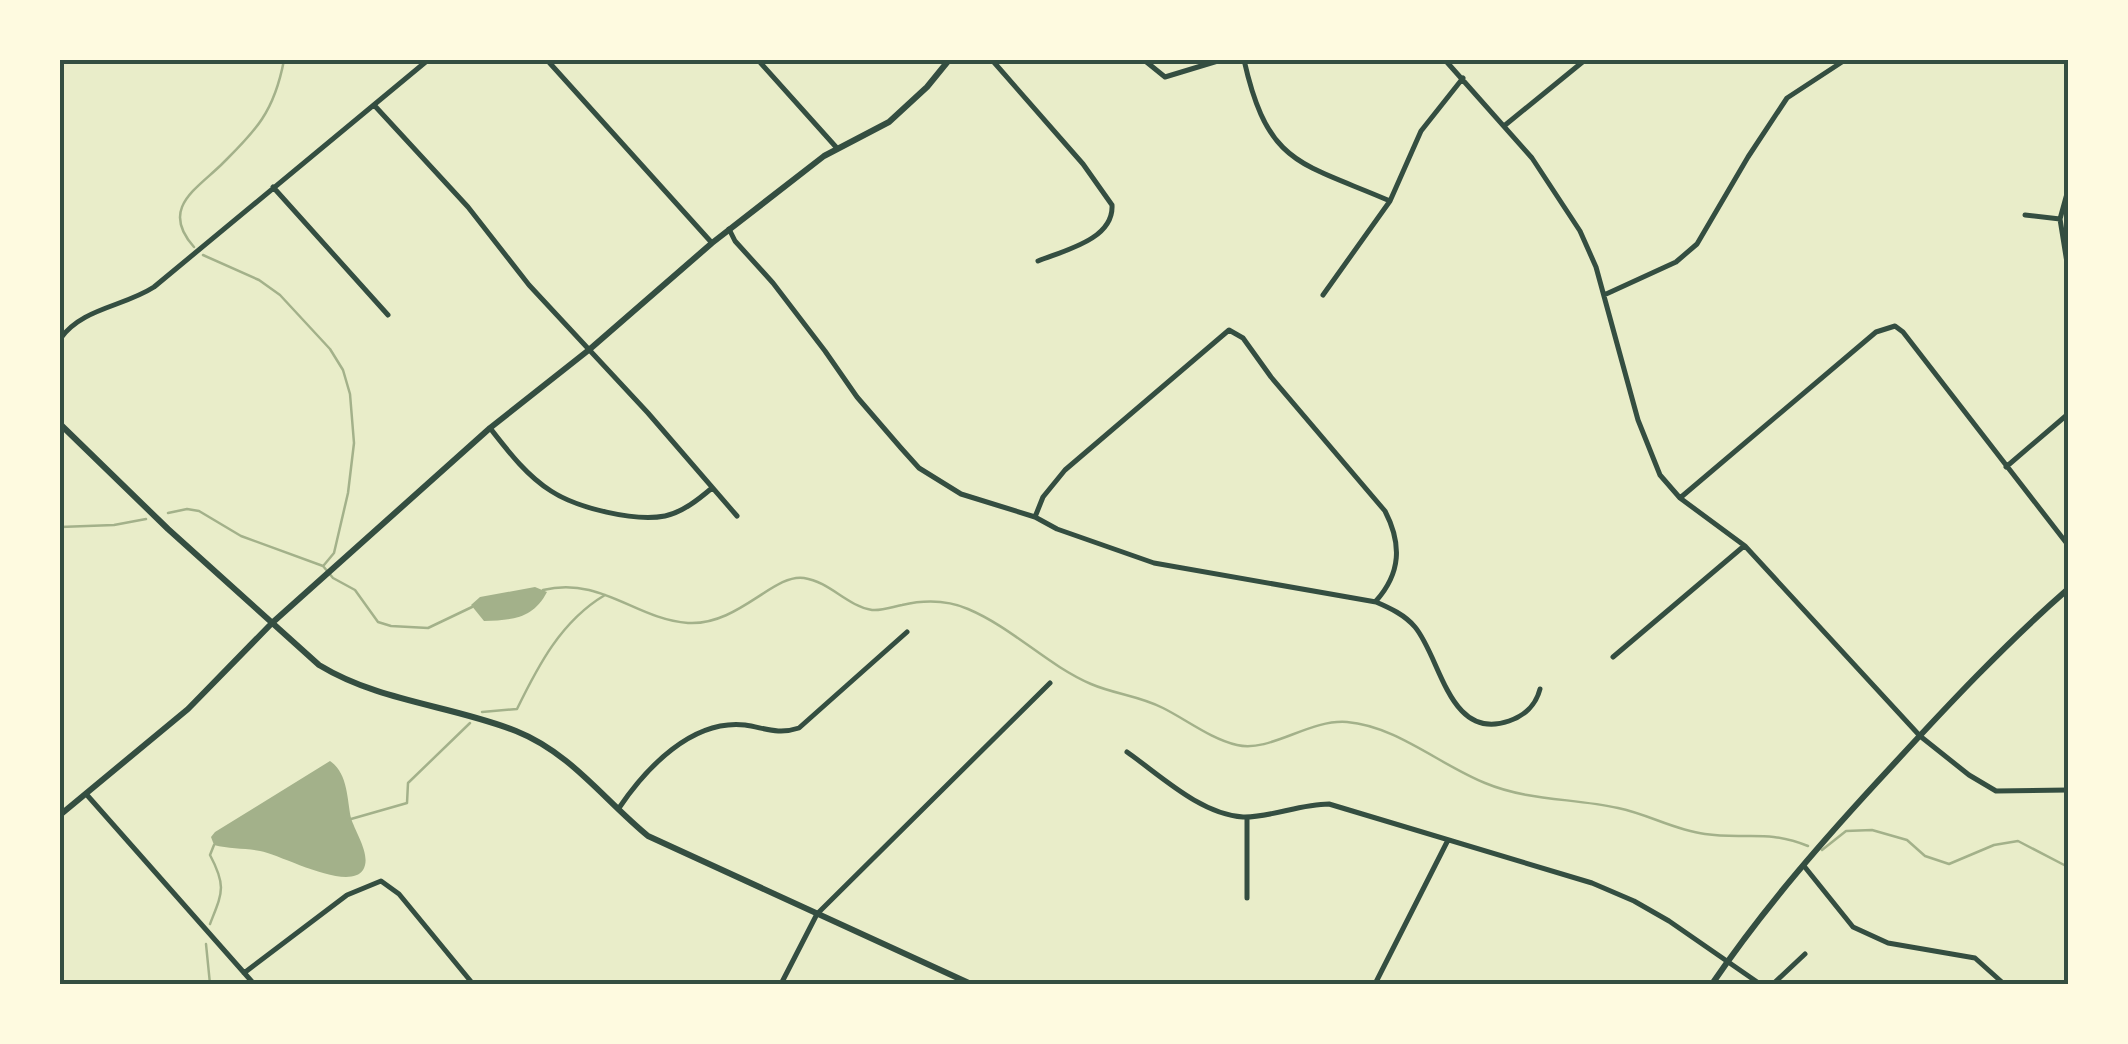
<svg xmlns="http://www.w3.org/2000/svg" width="2128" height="1044" font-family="Poppins,sans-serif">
<rect width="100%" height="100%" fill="#e9edc9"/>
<path fill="#a3b18a" d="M535,587l12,5c-14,27 -35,28 -63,29l-13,-16 9,-8z
M330,761c18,12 17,38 21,57 4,14 21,38 12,52 -15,22 -81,-15 -103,-19 -15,-3 -31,-2 -46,-6l-3,-8 4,-5z"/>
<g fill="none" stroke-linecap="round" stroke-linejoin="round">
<path stroke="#a3b18a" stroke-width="2.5" d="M194,247c-34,-38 1,-57 27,-82 14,-14 30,-29 41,-46 12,-18 18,-38 22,-59
M203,255l56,25 21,15 50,54 13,21 7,24 4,49 -6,50 -14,60 -10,12
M168,513l19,-4 12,2 42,25 82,30 10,12 22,12 23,32 13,4 37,2 44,-21
M60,527l54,-2 32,-6
M543,590c58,-14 92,29 145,33 50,3 86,-50 116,-45 26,4 43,28 68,32 10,1 20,-3 30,-5 22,-5 45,-5 66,4 45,19 79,56 123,75 23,10 49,12 72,24 24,12 48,31 74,37 33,8 72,-26 110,-23 49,4 93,43 138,61 43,18 88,15 133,25 30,6 56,22 87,26 40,6 61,-5 103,12
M482,712l35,-3c21,-43 44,-88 88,-114
M351,819l56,-16 1,-20 62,-60
M1822,850l24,-19 26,-1 35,10 18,16 24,8 45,-19 24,-4 50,26
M210,924c12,-31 17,-37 0,-69l4,-10
M206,944l4,40"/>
<path stroke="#344e41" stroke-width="5" d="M547,60l165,183
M758,60l78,87
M992,60l91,104 29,41c2,35 -50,46 -74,56
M1144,60l21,17 56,-17
M1244,60c24,106 56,102 146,141
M1445,60l87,98 48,73 16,36 42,153 22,55 20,23 65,48 175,190 49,39 27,16 72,-1
M374,105l94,102 61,78 119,128 89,103
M1504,126l81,-66
M273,187l115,128
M2068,190l-8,29 8,50
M2025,215l35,4
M729,229l6,12 38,42 52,68 32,46 44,51 18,20 42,26 74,23 22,12 97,34 222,39c14,6 29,13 39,25 26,31 34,115 94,94 15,-5 27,-16 31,-32
M1323,295l67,-94 31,-70 42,-53
M1604,295l72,-33 21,-18 51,-87 39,-59 58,-38
M60,339c22,-31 63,-32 94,-52l274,-227
M490,428c18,23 36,47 61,63 26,17 84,31 114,25 18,-4 34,-17 47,-28
M2006,467l62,-53
M1680,498l196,-166 19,-6 8,6 165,213
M1035,517l8,-20 22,-27 164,-140 14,8 28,39 114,134c17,33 16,62 -9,90
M1613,657l131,-111
M1127,752c33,23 73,62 116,65 26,1 57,-13 86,-13l263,79 42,18 35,20 91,63
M87,795l167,189
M619,808c27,-40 73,-89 126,-83 20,3 33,10 54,3l108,-96
M1247,817v81
M1804,866l49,61 35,16 87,15 29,26
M244,973l103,-78 34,-14 18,13 74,90
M781,984l36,-70 233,-231
M1375,984l73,-144
M1773,984l32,-30"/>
<path stroke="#344e41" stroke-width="6" d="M60,424l108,105 151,136c61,37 131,40 197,66 55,22 88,69 132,105l323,148
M60,815l128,-106 84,-86 218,-195 100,-79 122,-106 112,-87 65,-34 38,-35 22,-27
M1712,984c53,-78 115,-148 179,-217 56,-61 114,-123 177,-178"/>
</g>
<rect width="2128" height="1044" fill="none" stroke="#fefae0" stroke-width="125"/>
<rect x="62" y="62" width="2004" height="920" fill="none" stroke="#344e41" stroke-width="4"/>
</svg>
